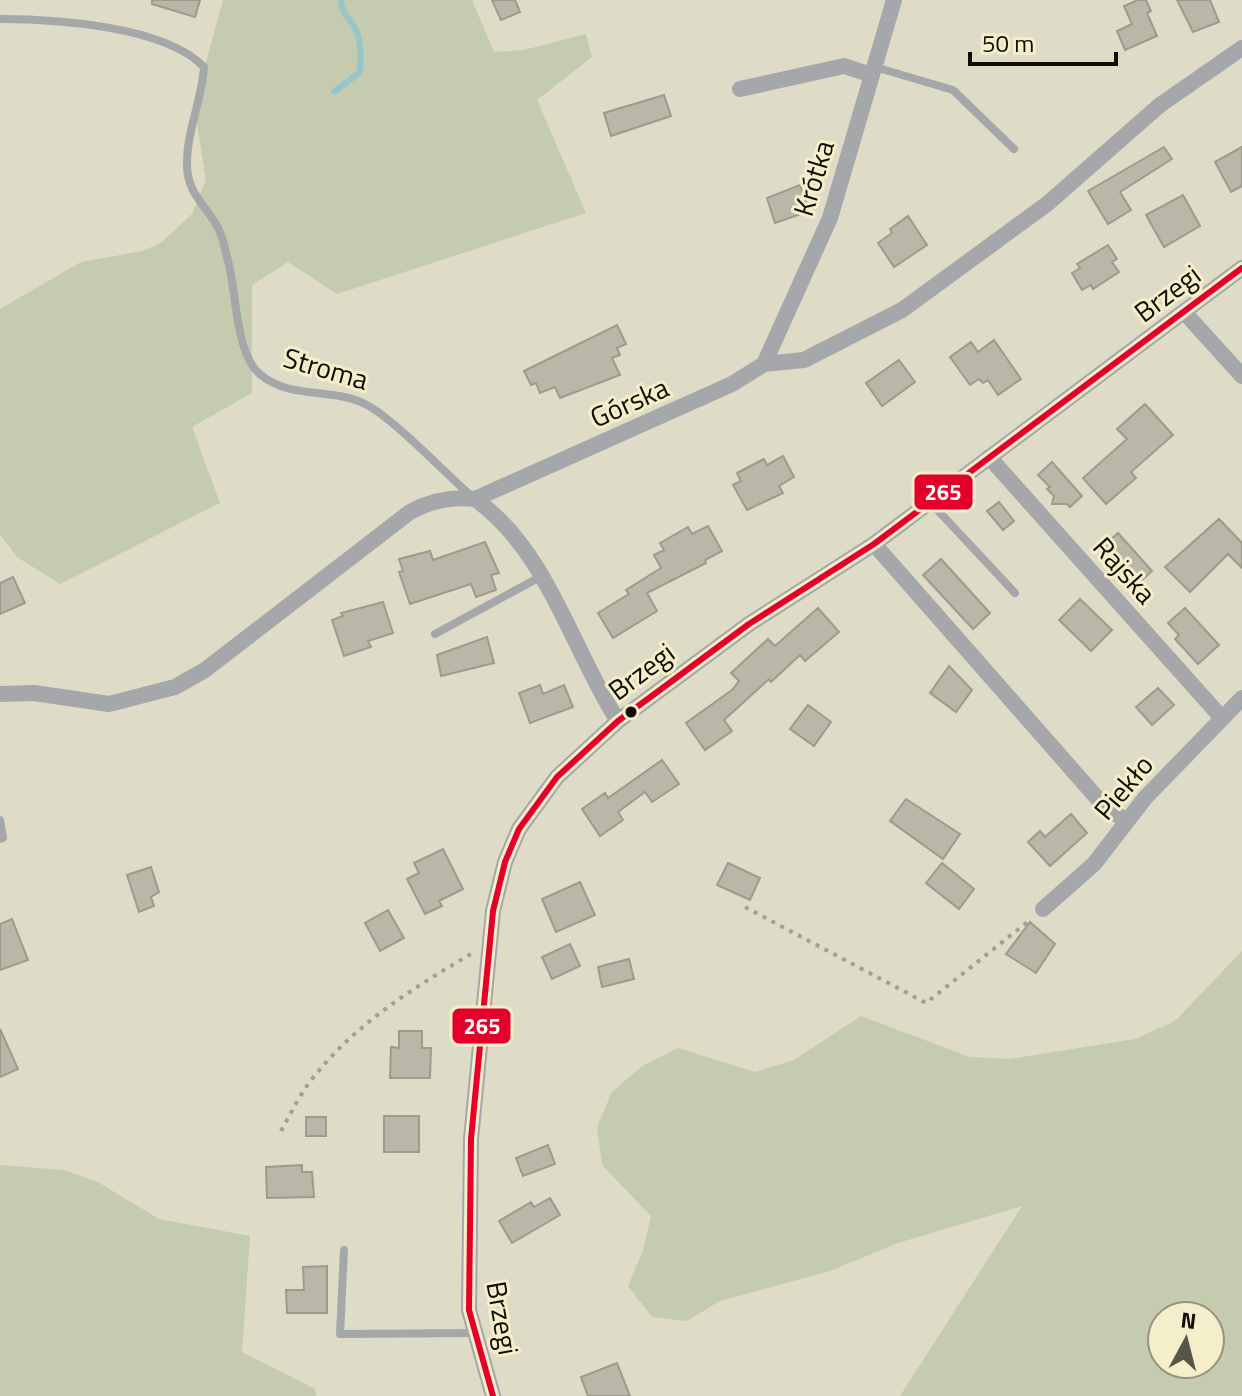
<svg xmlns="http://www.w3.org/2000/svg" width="1242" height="1396" font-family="'Titillium Web',sans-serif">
<rect width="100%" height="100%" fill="#dedbc7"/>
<path fill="#c4cbae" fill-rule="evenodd" d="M223,0h249l22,52 30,-2 62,-16 6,23 -55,43 49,113 -249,81 -49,-32 -36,23v108l-60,34 28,76 -160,81 -43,-27 -17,-23v-225l81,-47 62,-11 19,-9 30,-28 14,-34 -12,-74z
M1242,951v445h-342l122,-190 -124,37 -68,28 -110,30 -33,20 -35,-4 -24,-31 15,-36 8,-34 -49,-51 -5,-38 15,-35 30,-26 36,-18 77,24 39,-12 67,-44 109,41 39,2 126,-20 40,-18zM1162,1316h48v48h-48z
M0,1165l64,5 34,12 61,37 91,17 -8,116 73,37 1,7h-316z"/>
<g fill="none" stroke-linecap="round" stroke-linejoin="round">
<path stroke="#97c6c8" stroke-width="6" d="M334,92l26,-20c0,-15 2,-28 -4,-42 -6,-11 -15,-17 -15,-30"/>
</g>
<path fill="#bab7a8" stroke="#9d9b8c" stroke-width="2" d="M152,0h48l-5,17 -43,-13z
M492,0h23l5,12 -19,8z
M1138,0h8l5,11 -4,2 10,23 -32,14 -8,-19 15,-7 -8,-18z
M1177,0h33l9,22 -26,10z
M664,95l7,21 -60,20 -7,-23z
M1164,147l8,12 -52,33 11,18 -23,14 -20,-33z
M1242,147v39l-11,6 -16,-30z
M800,185l10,26 -35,12 -8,-25z
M1183,195l17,31 -36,21 -18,-32z
M908,216l19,29 -33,22 -16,-24 14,-10 -2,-4z
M1108,245l9,14 -5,3 7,10 -26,17 -2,-4 -9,5 -10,-17 8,-5 -3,-4z
M617,325l9,19 -9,4 3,7 -8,3 8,17 -60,23 -5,-11 -15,6 -4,-10 -5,2 -7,-14z
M994,340l27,39 -23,16 -10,-15 -5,3 -4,-4 -9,6 -20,-28 21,-15 7,10z
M899,360l16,22 -33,24 -16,-23z
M1145,404l28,31 -42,37 5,6 -30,26 -23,-26 44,-39 -10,-10z
M783,456l11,21 -15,9 4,7 -36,17 -14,-25 8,-4 -4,-8 27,-14 3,6z
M1052,462l30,34 -12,11 -3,-3h-15l2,-8 -7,-7 3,-2 -12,-12z
M999,502l15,19 -11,9 -16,-19z
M1219,519l23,24v25l-14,-14 -38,38 -25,-25z
M708,526l14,25 -17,9 1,3 -59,30 10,18 -44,27 -15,-25 31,-19 -3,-4 35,-22 -7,-13 10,-5 -4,-7 28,-16 4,7z
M1118,533l34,38 -21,19 -23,-26 4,-4 -11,-12z
M485,542l14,31 -8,2 5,15 -20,7 -5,-13 -61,20 -11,-32 4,-1 -4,-12 31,-8 3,9z
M941,559l49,54 -17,16 -50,-54z
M13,577l12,26 -25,11v-31z
M1080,599l32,31 -21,21 -32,-31z
M383,602l10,31 -25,8 3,6 -27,9 -12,-36 11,-4 -2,-3z
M818,608l21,24 -34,29 -5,-6 -29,27 -2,-3 -45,41 8,11 -27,19 -19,-27 46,-33 7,-9 -8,-8 37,-34 7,7z
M1185,608l34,37 -21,19 -23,-25 4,-4 -11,-12z
M487,637l7,26 -53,13 -4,-21z
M949,666l23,24 -16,22 -26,-19z
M540,685l3,9 21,-9 9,22 -43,16 -11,-30z
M1158,688l16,17 -22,20 -16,-18z
M808,705l23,17 -17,24 -24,-17z
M662,760l17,24 -27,18 -7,-10 -27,20 5,8 -23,16 -18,-27 23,-16 3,5z
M906,799l54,35 -17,25 -53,-38z
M1071,814l16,19 -37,33 -22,-24 12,-11 5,6z
M443,849l20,40 -24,12 3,5 -17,8 -18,-35 12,-6 -5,-10z
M728,863l32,15 -10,22 -33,-15z
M942,863l32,26 -15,20 -33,-26z
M151,867l8,25 -8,5 3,9 -15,6 -12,-37z
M580,882l15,33 -39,17 -14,-33z
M388,910l16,28 -24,13 -15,-28z
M12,919l16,41 -28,10v-46z
M1030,922l25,22 -19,29 -30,-19z
M570,944l10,22 -28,13 -10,-22z
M629,959l5,20 -32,8 -4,-20z
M0,1029l18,40 -18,8z
M399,1031h23v17h9l-1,30h-40l1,-31 8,1z
M384,1116h35v36h-35z
M306,1117h20v19h-20z
M548,1145l7,19 -32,12 -7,-18z
M302,1165v7h10l2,25 -47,1 -1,-31z
M550,1198l10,17 -48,28 -13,-22 32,-19 3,5z
M327,1266v47h-40l-1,-23h18l-1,-23z
M617,1363l13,33h-42l-7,-19z"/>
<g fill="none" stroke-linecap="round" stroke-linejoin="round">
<path stroke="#a0a09b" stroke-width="4" stroke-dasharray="4 6" stroke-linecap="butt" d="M745,907l181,96 104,-83
M281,1131c9,-16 17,-33 28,-48 42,-56 102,-94 162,-129"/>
<path stroke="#a5a7aa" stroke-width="8" d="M0,19c55,0 165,7 204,48 -2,32 -17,64 -17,95 -1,30 17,41 30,64 6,10 8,24 11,35 9,32 7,94 33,114 28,24 73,13 104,29 27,13 80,69 105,91
M875,67l78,23 61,59
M930,502l85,91
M435,634l105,-57
M0,820l3,18 -3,1
M344,1250l-4,84 136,-1"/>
<path stroke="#a5a7aa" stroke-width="16" d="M740,89l104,-23 28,9
M1185,313l57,63
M764,364l66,-146 64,-218
M989,457l232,260
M475,499c73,52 96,149 143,222
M874,544l231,263 22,14
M0,694l34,-1 75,11 66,-17 30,-17 205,-158c20,-11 41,-16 65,-13l257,-115 32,-20 40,-4 98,-50 145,-106 113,-99 82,-57
M1043,909l51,-45 51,-66 97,-100
M493,1396l-24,-86 2,-171 22,-228 12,-49 14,-33 38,-52 61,-56 131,-97 125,-80 368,-276"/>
<g stroke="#f4eecb" stroke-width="12">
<path id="bus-1" d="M493,1396l-24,-86 2,-171 22,-228 12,-49 14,-33 38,-52 61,-56 131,-97 125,-80 368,-276"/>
</g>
<use href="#bus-1" stroke="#e4002b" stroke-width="6"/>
</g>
<circle fill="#0f0d03" stroke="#f4eecb" stroke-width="3" cx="631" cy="712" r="7"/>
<g text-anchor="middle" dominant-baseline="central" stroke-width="6" stroke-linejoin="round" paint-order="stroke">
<g font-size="28" fill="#0f0d03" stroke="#f4eecb">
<text transform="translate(813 178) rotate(-73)">Krótka</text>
<text transform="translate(1167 293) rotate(-37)">Brzegi</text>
<text transform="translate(326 368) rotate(16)">Stroma</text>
<text transform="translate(629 402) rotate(-24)">Górska</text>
<text transform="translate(1125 570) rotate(48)">Rajska</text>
<text transform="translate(641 671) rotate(-37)">Brzegi</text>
<text transform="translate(1123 787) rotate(-50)">Piekło</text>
<text transform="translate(503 1318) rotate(80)">Brzegi</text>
</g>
</g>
<g stroke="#f4eecb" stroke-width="3">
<rect x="913" y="473" width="61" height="38" rx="8" fill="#e4002b"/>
<rect x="451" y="1007" width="61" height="38" rx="8" fill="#e4002b"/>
</g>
<g font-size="22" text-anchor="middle" font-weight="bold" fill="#fff">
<text x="943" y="500">265</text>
<text x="482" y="1034">265</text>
</g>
<g transform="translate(1186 1340) rotate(7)"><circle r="38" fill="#f4eecb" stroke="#98947b" stroke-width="2"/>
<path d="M0-6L14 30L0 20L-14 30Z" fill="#575548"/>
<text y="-12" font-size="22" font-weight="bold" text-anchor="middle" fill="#0f0d03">N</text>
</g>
<path d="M970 52v12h146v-12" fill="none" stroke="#0f0d03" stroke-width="4"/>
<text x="982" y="52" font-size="24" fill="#0f0d03" stroke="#f4eecb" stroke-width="6" paint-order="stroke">50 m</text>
</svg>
